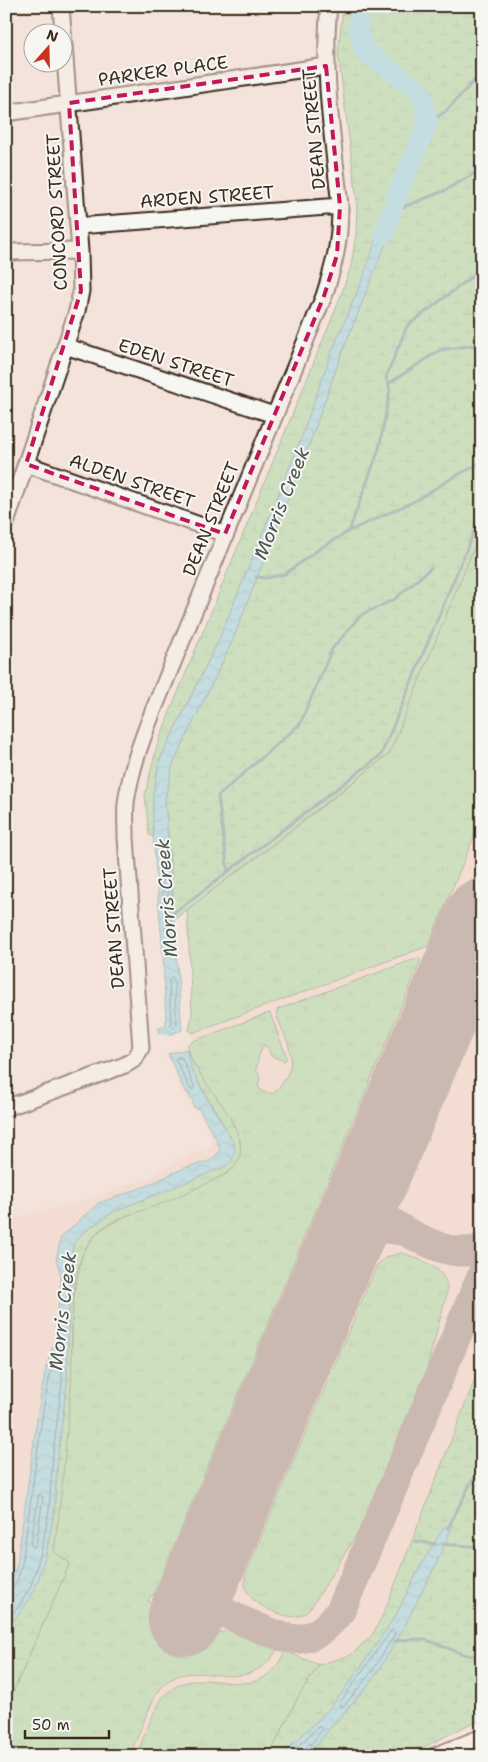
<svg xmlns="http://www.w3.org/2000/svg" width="488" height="1762" font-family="'Shantell Sans',sans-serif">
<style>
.built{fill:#f2d6c9}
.grass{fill:url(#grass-tufts);stroke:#6d825f}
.wetland{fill:url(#wetland-marsh);stroke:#6d825f}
.water{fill:url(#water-waves);stroke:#699097}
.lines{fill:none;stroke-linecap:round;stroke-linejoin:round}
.shore{stroke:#5a6e6e;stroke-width:1}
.stream{stroke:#699097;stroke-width:3}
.river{stroke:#88d4e7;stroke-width:20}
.taxiway{stroke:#98867c;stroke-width:30}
.runway{stroke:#98867c;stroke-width:75}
.minor-casing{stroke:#3b2a1e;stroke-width:19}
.minor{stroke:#f6f6f2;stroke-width:15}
.marked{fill:none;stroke:#c2185b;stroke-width:4;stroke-dasharray:10 6;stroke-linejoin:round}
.labels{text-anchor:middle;stroke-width:4;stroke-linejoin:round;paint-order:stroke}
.street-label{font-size:18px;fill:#3b2a1e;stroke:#f6f6f2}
.water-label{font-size:19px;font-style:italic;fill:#4e5450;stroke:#f6f6f2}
</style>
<defs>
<pattern id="grass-tufts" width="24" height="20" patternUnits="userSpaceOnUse" patternTransform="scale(1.25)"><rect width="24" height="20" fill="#9fdaa0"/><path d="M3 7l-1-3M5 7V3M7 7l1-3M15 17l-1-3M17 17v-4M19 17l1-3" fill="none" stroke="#8abb89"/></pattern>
<pattern id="wetland-marsh" width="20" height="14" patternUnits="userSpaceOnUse" patternTransform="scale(1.25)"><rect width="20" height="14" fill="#9fdaa0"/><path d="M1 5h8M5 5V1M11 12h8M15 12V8" fill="none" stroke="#8abb89"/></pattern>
<pattern id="water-waves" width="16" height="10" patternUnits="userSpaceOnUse" patternTransform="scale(1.25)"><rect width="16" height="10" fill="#88d4e7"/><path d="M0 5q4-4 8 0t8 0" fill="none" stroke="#76b6c6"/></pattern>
</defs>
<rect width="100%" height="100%" fill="#f4e3da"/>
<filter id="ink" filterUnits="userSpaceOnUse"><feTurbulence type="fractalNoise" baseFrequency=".02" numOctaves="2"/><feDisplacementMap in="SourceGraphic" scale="10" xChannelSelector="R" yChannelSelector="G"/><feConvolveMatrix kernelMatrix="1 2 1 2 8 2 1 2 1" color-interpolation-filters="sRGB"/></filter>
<g filter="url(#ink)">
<path class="built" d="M343 6H482V1721L470 1724 421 1748 424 1756H6V1220L78 1202 150 1177 175 1160 212 1145 206 1125 197 1110 192 1108 189 1104 179 1086 166 1052 188 1044 193 1041 189 1030 192 1015 187 909 183 899 257 586 246 567 233 561 337 306 351 266 356 234 357 201 338 53Z"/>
<path class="grass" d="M482 528V818L428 946 192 1033 189 1030 192 1015 187 909 276 843 389 754Z
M418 958 421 960 153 1596 151 1595 148 1601 223 1633 227 1628 277 1648V1650C243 1703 196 1652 163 1686 150 1700 138 1737 130 1756H6V1708L70 1563 54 1552 71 1384 73 1302 78 1274 83 1252 99 1231 122 1218 227 1174 240 1154V1141L234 1125 194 1065 187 1049 188 1044 193 1041 268 1013H270L286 1055V1060L284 1061 271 1056 268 1048 264 1045 259 1055 256 1070 260 1077 258 1085C261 1094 267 1091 273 1094 303 1063 289 1048 276 1014L278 1009Z
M401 1253C408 1254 414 1258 421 1260 437 1267 451 1277 446 1297L425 1375 360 1529 311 1608C308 1611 304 1615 298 1616 289 1618 280 1614 272 1611 256 1604 240 1593 246 1573L377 1265 386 1257Z
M285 1651 319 1665 298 1697 269 1756H136C143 1740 155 1704 166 1694 198 1662 240 1699 270 1673 277 1667 281 1659 285 1651Z"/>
<path class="wetland" d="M343 6H482V528L389 754 175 919 165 799 173 764 232 642 309 445 341 355 371 280 363 278 332 351 299 444 220 637 159 761 153 796V837L149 835 145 795 156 749 171 709 337 306 351 266 356 234 357 201 338 53Z
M187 1049C189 1055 192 1061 195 1066 208 1089 246 1128 240 1155 236 1172 221 1176 207 1183 190 1191 173 1199 155 1206 134 1214 107 1219 92 1238 65 1272 74 1344 71 1386 66 1441 62 1497 54 1552L70 1563 6 1708V1628L21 1612 46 1554 54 1512 58 1454 67 1382 69 1310 73 1276 71 1263 73 1245 82 1233 115 1211 226 1166 231 1139C224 1125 216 1111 208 1098 200 1083 186 1067 187 1049Z
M482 1361V1721L470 1724 407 1756H304L318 1744 328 1730 342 1716 377 1673 400 1635 435 1566 452 1525 444 1528 421 1565 396 1615 364 1662 332 1706 281 1756H269L298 1697 319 1665 351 1655 373 1634 385 1610Z"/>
<path class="water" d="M393 211 396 218 341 355 309 445 232 642 173 764 165 799 182 1030 169 1035 159 1033 158 1029 166 1024 163 956 153 837V796L159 762 220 637 299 444 332 351 363 278 384 214Z
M187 1049C186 1069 215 1110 225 1128 229 1135 234 1142 235 1150 235 1157 231 1162 226 1166L115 1211 82 1233 73 1245 71 1263 73 1276 69 1310 67 1382 58 1454 54 1512 46 1554 35 1590 21 1612 6 1628V1588L11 1583 17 1564 38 1411 46 1367 54 1343 58 1308 61 1277 56 1259 61 1237 98 1203 146 1186 184 1168 209 1161 215 1157 220 1150 216 1139 199 1109 193 1107V1101L183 1087 168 1054Z
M453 1525 435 1566 400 1635 377 1673 362 1693 328 1730 318 1744 304 1756H281L332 1706 364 1662 396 1615 421 1565 444 1527Z"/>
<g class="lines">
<path class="shore" d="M164 880 167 882 171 932 169 934 166 932 162 883Z
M172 977 174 980 177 1025 174 1028 171 1025 169 980Z
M177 1057 182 1058 194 1086 193 1090 190 1089 176 1060Z
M39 1495 43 1497 36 1546 33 1547 31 1545Z
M6 1591C17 1589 19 1574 22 1564L43 1411 51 1369 57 1347 60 1346 62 1348V1382L53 1454 49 1511 41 1553 30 1588 17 1609 6 1620
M392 1630 394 1631 395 1634 373 1670 344 1706 341 1707 340 1703Z
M288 1756 318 1727H321L322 1730 314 1741 302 1751 301 1756"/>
<path class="stream" d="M428 123 446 111 482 72
M393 211 444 191 482 169
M388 384 440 350 482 344
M349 531 379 449 390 390 386 377 407 326 482 269
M256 577 267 578 285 574 319 549 349 531 415 501 452 478 482 462
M228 872 218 796 300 724 332 649 361 615 395 599 431 568
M171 915 381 755 482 512
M448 1528 472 1481 482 1471
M415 1541 436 1544
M442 1544 482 1547
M393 1641C405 1640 417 1637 429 1641 447 1646 462 1658 482 1656"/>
<path class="river" d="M360 6 358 30 365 52 421 92 428 123 397 195 384 235"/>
<path class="taxiway" d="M373 1173C375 1187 376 1202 384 1214 393 1228 438 1249 455 1251 464 1252 473 1252 482 1248
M339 1254C361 1232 373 1224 405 1231
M193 1598C214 1607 279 1641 298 1639 319 1636 329 1625 341 1610L482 1275"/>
<path class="runway" d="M185 1618 482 916"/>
<g class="minor-casing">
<path id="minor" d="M6 113 326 66
M78 226 340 206
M6 252 80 251
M65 346 274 415
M26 464 225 534
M6 523 77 311 81 291 80 251 61 6
M6 1108 125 1065 135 1059 141 1048 126 838C126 827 125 814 126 803 131 767 144 733 158 699L324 296C335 262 340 242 340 206 333 139 322 73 329 6
M434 1756 482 1737"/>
</g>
<use href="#minor" class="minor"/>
</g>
</g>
<path d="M0 0H488V1762H0ZM326 66 340 206 337 255 324 296 225 534 26 464 81 291 69 103Z" fill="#f4e3da" fill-opacity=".55" fill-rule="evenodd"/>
<path class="marked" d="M326 66 340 206 337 255 324 296 225 534 26 464 81 291 69 103Z"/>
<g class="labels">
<g class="street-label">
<text transform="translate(163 71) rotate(-8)" y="6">PARKER PLACE</text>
<text transform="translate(314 129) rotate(-95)" y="6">DEAN STREET</text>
<text transform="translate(207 197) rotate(-4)" y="6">ARDEN STREET</text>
<text transform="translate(57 212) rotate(-93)" y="6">CONCORD STREET</text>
<text transform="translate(176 363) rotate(18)" y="6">EDEN STREET</text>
<text transform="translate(132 481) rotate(19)" y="6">ALDEN STREET</text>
<text transform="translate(211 519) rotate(-68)" y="6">DEAN STREET</text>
<text transform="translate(114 928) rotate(-94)" y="6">DEAN STREET</text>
</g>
<g class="water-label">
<text transform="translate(281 503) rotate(-68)" y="7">Morris Creek</text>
<text transform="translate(166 898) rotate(-94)" y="7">Morris Creek</text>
<text transform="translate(62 1311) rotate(-83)" y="7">Morris Creek</text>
</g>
</g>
<rect width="488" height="1762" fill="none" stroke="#f6f6f2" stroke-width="25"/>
<rect x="12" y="12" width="463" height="1737" fill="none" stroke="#3b2a1e" stroke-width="2" filter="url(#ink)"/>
<g transform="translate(48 48) rotate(20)"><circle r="24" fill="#f6f6f2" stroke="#aba49d"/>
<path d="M0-4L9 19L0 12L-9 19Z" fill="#c8321e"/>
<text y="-8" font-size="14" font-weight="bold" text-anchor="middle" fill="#3b2a1e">N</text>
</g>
<path d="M25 1730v8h84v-8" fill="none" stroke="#3b2a1e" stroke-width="2.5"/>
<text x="32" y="1730" font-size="15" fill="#3b2a1e" stroke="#f6f6f2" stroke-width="4" paint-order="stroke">50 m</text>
</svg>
